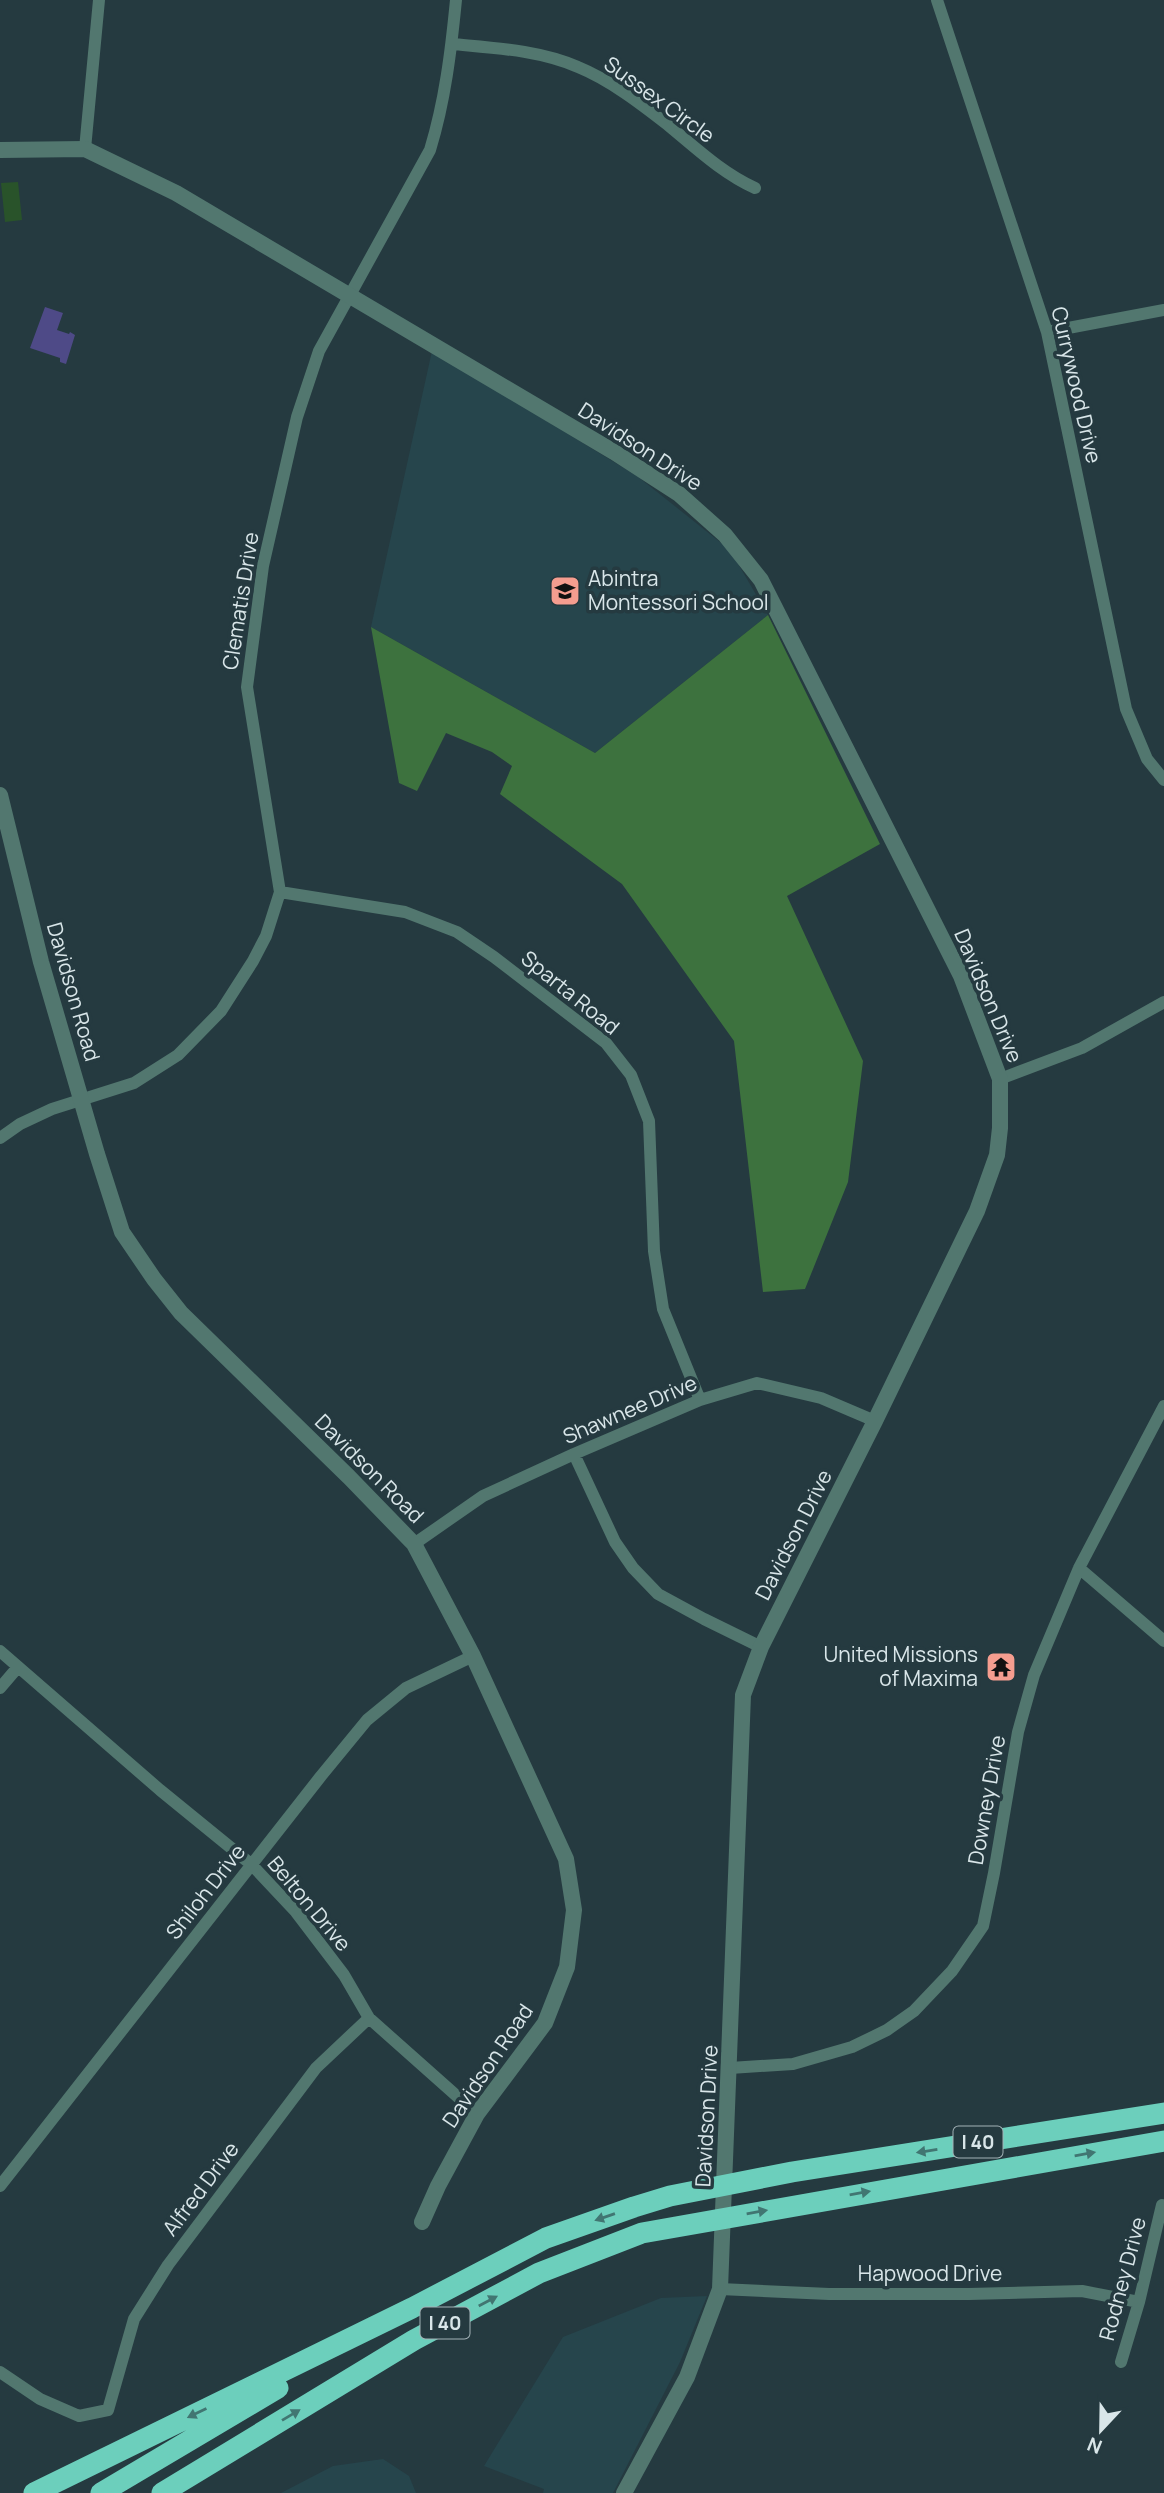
<svg xmlns="http://www.w3.org/2000/svg" width="1164" height="2493" font-family="Manrope,sans-serif">
<style>
.built{fill:#26454c}
.green{fill:#29532a}
.forest{fill:#3d723e}
.water{fill:#4e4a87}
.lines{fill:none;stroke-linecap:round;stroke-linejoin:round}
.minor{stroke:#52776f;stroke-width:12}
.tertiary{stroke:#52776f;stroke-width:16}
.motorway{stroke:#6ccfbc;stroke-width:21}
.oneway{fill:#417672}
.labels{text-anchor:middle;stroke-width:7;stroke-linejoin:round;paint-order:stroke}
.shield{fill:#253a40;stroke:#a3b2b6;stroke-width:2}
.shield-label{font-size:19px;font-weight:bold;fill:#d9e6e9}
.street-label{font-size:21px;fill:#d9e6e9;stroke:#253a40}
.poi-label{font-size:21px;fill:#d9e6e9;stroke:#253a40;text-anchor:start}
</style>
<rect width="100%" height="100%" fill="#253a40"/>
<path class="built" d="M432 351 637 476 730 550 768 615 595 753 371 627Z
M707 2296 680 2362 613 2493H543L544 2489 484 2466 563 2337 661 2298Z
M383 2459 409 2476 416 2493H281L333 2466Z"/>
<path class="green" d="M18 182 22 220 5 222 1 183Z"/>
<path class="forest" d="M768 615 880 844 787 896 863 1061 848 1182 805 1289 763 1292 734 1041 622 884 500 794 512 766 492 752 446 733 417 791 399 783 371 627 595 753Z"/>
<path class="water" d="M45 307 63 313 57 330 69 334 70 332 75 335 66 364 60 362V358L30 348Z"/>
<g class="lines">
<path class="minor" d="M937 0 1047 332 1126 709 1147 759 1164 780
M452 44C494 48 539 50 578 67 610 80 641 104 668 125 696 148 722 173 755 188
M85 149 99 0
M1047 332 1164 310
M280 892 405 912 457 932 494 957 606 1043 631 1075 649 1121 654 1251 663 1309 700 1400
M1000 1079 1082 1048 1164 1002
M0 1138 20 1124 52 1109 134 1083 178 1055 221 1011 253 961 266 936 280 892 247 687 263 566 297 417 319 351 430 150C445 101 451 51 456 0
M574 1454 615 1542 633 1568 658 1594 704 1619 761 1647
M414 1544 483 1496 574 1454 700 1400 757 1383 821 1398 875 1421
M1079 1568 1164 1641
M0 1651 160 1790 252 1865 296 1912 344 1975 369 2018 477 2114
M0 1688 18 1667
M730 2068 793 2064 852 2047 887 2030 914 2011 952 1971 983 1926 994 1873 1018 1732 1034 1675 1079 1568 1164 1406
M0 2186 321 1776 367 1720 406 1688 473 1656
M720 2289 829 2294H969L1082 2291 1139 2302
M1121 2362 1139 2302 1162 2205
M0 2372 40 2399 79 2416 108 2410 134 2319 168 2265 316 2068 369 2018"/>
<path class="tertiary" d="M0 150 85 149 176 193 614 452 679 494 725 535 761 580 961 976 1000 1079V1128L997 1155 977 1211 875 1421 761 1647 743 1695 720 2289 687 2377 624 2493
M0 795 41 962 97 1154 122 1232 154 1279 181 1313 349 1477 414 1544 473 1656 566 1859 574 1910 567 1967 545 2023 477 2114 438 2186 422 2222"/>
<path class="motorway" d="M34 2493 412 2308 546 2238 634 2207 670 2196 792 2172 1164 2113
M101 2493 278 2388
M162 2493 414 2340 539 2273 642 2233 1164 2141"/>
</g>
<defs><path id="oneway-solid" d="M-6-.8H1V-3.2L6.5 0L1 3.2V.8H-6Z" transform="scale(1.75)"/></defs>
<g class="oneway">
<use href="#oneway-solid" transform="translate(927 2151) rotate(171)"/>
<use href="#oneway-solid" transform="translate(1085 2154) rotate(-10)"/>
<use href="#oneway-solid" transform="translate(860 2193) rotate(-10)"/>
<use href="#oneway-solid" transform="translate(757 2212) rotate(-10)"/>
<use href="#oneway-solid" transform="translate(605 2217) rotate(161)"/>
<use href="#oneway-solid" transform="translate(488 2301) rotate(-28)"/>
<use href="#oneway-solid" transform="translate(197 2413) rotate(154)"/>
<use href="#oneway-solid" transform="translate(291 2415) rotate(-31)"/>
</g>
<defs>
<g id="school-square" transform="scale(1.575)"><rect x="-9" y="-9" width="18" height="18" rx="4" fill="#f59d8f" stroke="#253a40"/><path d="M0-5L7-2L0 1L-7-2ZM-4 1L0 2.5L4 1V4Q0 6-4 4Z" fill="#111"/></g>
<g id="temple-square" transform="scale(1.575)"><rect x="-9" y="-9" width="18" height="18" rx="4" fill="#f59d8f" stroke="#253a40"/><path d="M0-6L5-2H3V0L6.5 2.5H4V6H1.5V3h-3V6H-4V2.5H-6.5L-3 0V-2H-5Z" fill="#111"/></g>
</defs>
<g fill-rule="evenodd">
<use href="#school-square" x="565" y="591"/>
<use href="#temple-square" x="1001" y="1667"/>
</g>
<g class="labels">
<g class="shield">
<rect x="953.5" y="2126.5" width="49" height="31" rx="5"/>
<rect x="420.5" y="2307.5" width="49" height="31" rx="5"/>
</g>
<g class="shield-label">
<text x="978" y="2149">I 40</text>
<text x="445" y="2330">I 40</text>
</g>
<g class="street-label">
<text transform="translate(659 100) rotate(36)" y="7">Sussex Circle</text>
<text transform="translate(1076 385) rotate(77)" y="7">Currywood Drive</text>
<text transform="translate(640 447) rotate(33)" y="7">Davidson Drive</text>
<text transform="translate(241 601) rotate(-81)" y="7">Clematis Drive</text>
<text transform="translate(73 992) rotate(74)" y="7">Davidson Road</text>
<text transform="translate(570 993) rotate(39)" y="7">Sparta Road</text>
<text transform="translate(988 996) rotate(67)" y="7">Davidson Drive</text>
<text transform="translate(630 1410) rotate(-23)" y="7">Shawnee Drive</text>
<text transform="translate(369 1469) rotate(45)" y="7">Davidson Road</text>
<text transform="translate(794 1535) rotate(-63)" y="7">Davidson Drive</text>
<text transform="translate(987 1800) rotate(-80)" y="7">Downey Drive</text>
<text transform="translate(206 1892) rotate(-52)" y="7">Shiloh Drive</text>
<text transform="translate(309 1904) rotate(50)" y="7">Belton Drive</text>
<text transform="translate(488 2066) rotate(-56)" y="7">Davidson Road</text>
<text transform="translate(707 2116) rotate(-87)" y="7">Davidson Drive</text>
<text transform="translate(201 2189) rotate(-53)" y="7">Alfred Drive</text>
<text x="930" y="2281">Hapwood Drive</text>
<text transform="translate(1123 2279) rotate(-75)" y="7">Rodney Drive</text>
</g>
<g class="poi-label">
<text x="588" y="586">Abintra<tspan x="588" dy="24">Montessori School</tspan></text>
<text x="978" y="1662" text-anchor="end">United Missions<tspan x="978" dy="24">of Maxima</tspan></text>
</g>
</g>
<g transform="translate(1101 2430) rotate(202)" stroke="#253a40" stroke-width="5" paint-order="stroke">
<path d="M0-5L12 26L0 18L-12 26Z" fill="#d9e6e9"/>
<text y="-10" font-size="19" font-weight="bold" text-anchor="middle" fill="#d9e6e9">N</text>
</g>
</svg>
